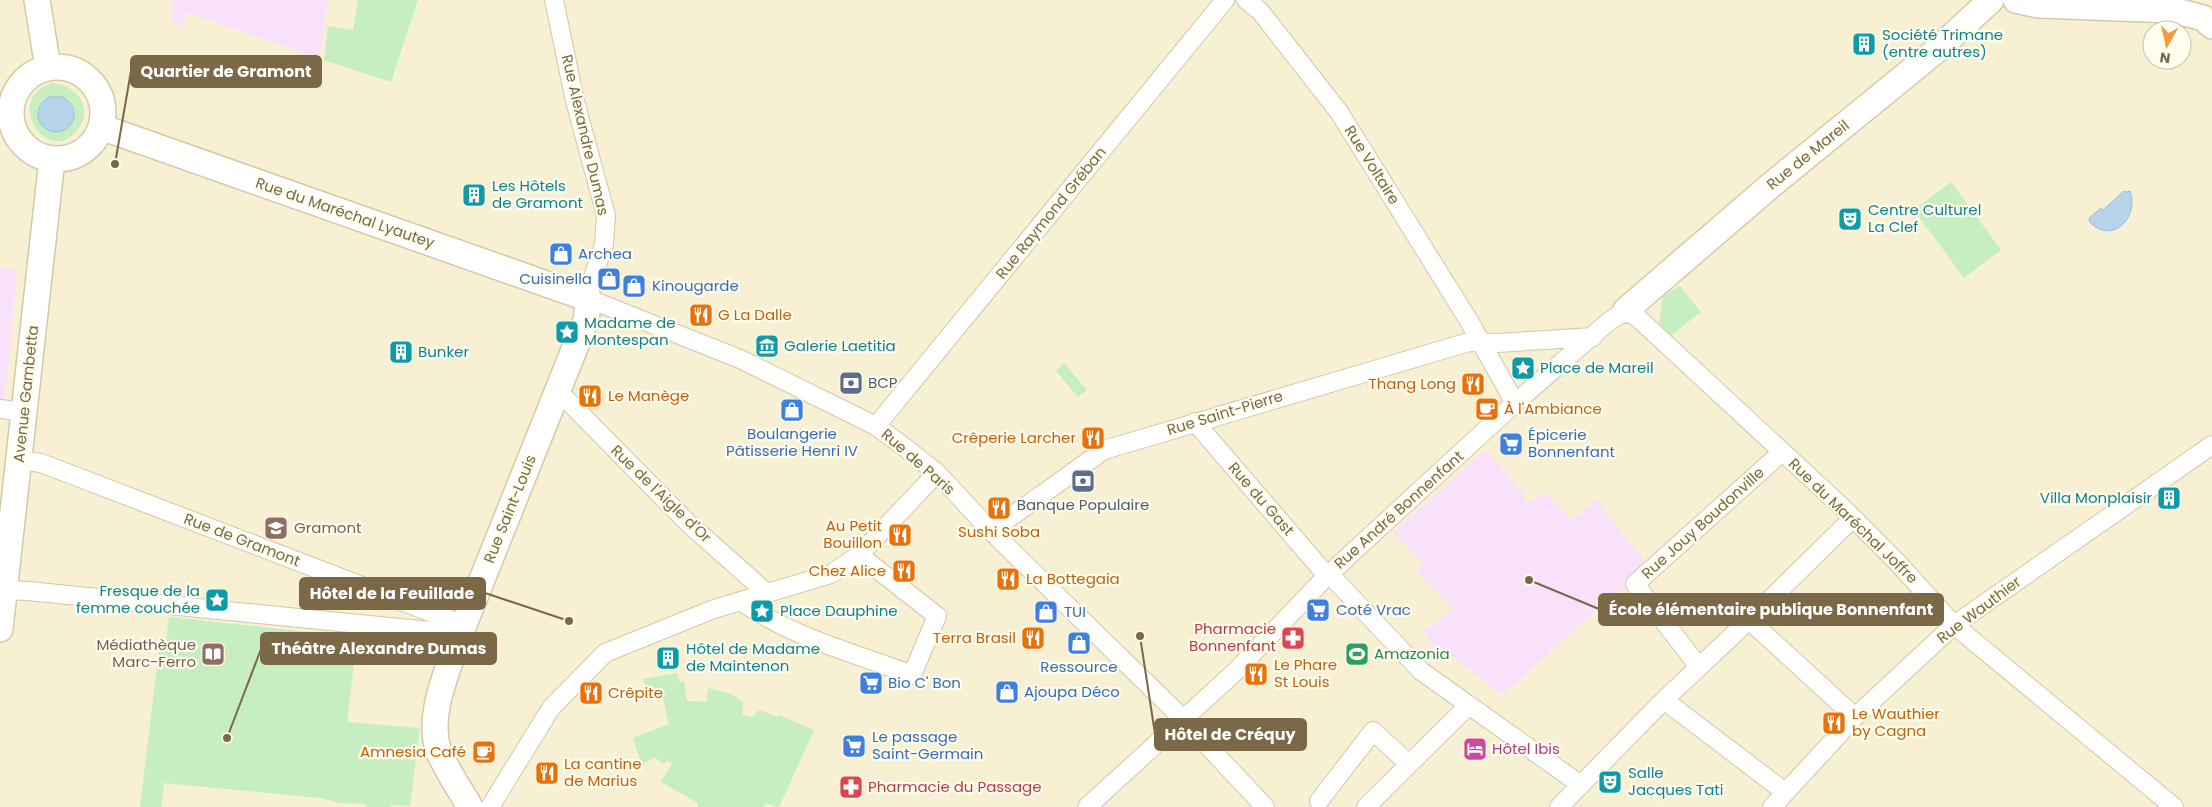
<svg xmlns="http://www.w3.org/2000/svg" width="2212" height="807" font-family="Poppins,sans-serif">
<style>
.residential{fill:#f7f0d2;fill-rule:evenodd}
.education{fill:#f9e1fb}
.green{fill:#c6eec1;fill-rule:evenodd}
.water{fill:#b7d4ea;stroke:#9cc0dd}
.lines{fill:none;stroke-linecap:round;stroke-linejoin:round}
.street-casing{stroke:#d1c7a9;stroke-width:20}
.secondary-casing{stroke:#d5c9a6;stroke-width:28}
.street{stroke:#fff;stroke-width:18}
.secondary{stroke:#fff;stroke-width:25}
.labels{text-anchor:middle;stroke-width:4.5;stroke-linejoin:round;paint-order:stroke}
.culture-label{font-size:15px;fill:#0d838f;stroke:#fffded;text-anchor:start}
.street-label{font-size:15px;fill:#7a6847;stroke:#fffded}
.shop-label{font-size:15px;fill:#366cbe;stroke:#fffded;text-anchor:start}
.food-label{font-size:15px;fill:#c56008;stroke:#fffded;text-anchor:start}
.service-label{font-size:15px;fill:#4e5e75;stroke:#fffded;text-anchor:start}
.education-label{font-size:15px;fill:#785e54;stroke:#fffded;text-anchor:start}
.health-label{font-size:15px;fill:#be3a42;stroke:#fffded;text-anchor:end}
.leisure-label{font-size:15px;fill:#27864d;stroke:#fffded;text-anchor:start}
.hotel-label{font-size:15px;fill:#b23c85;stroke:#fffded;text-anchor:start}
.leader{fill:none;stroke:#7a6847;stroke-width:2}
.callout-dot{fill:#7a6847;stroke:#fffded;stroke-width:2}
.callout{fill:#7a6847;stroke:#7a6847;stroke-width:2}
.callout-label{font-size:16px;text-anchor:middle;font-weight:bold;fill:#fff}
</style>
<rect width="100%" height="100%" fill="#fefce4"/>
<path class="residential" d="M0 0H171V24L182 27 186 13 319 58 329 0H2212V807H0V401L17 272 0 267ZM2152 30H2182V60H2152Z"/>
<path class="education" d="M171 0H329L319 58 187 13 182 27 171 24Z
M0 267 17 271 5 401H0Z
M1486 450 1524 494 1522 496 1528 504 1546 492 1571 521 1596 500 1649 566 1573 631 1503 695 1441 648 1435 651 1424 631 1453 609 1416 571 1423 564 1393 532Z"/>
<path class="green" d="M358 0H418L391 82 324 60 328 26 353 30Z
M53 83C74 85 93 105 80 126 51 173 0 98 53 83ZM57 95 68 100 69 127 58 132 38 114C39 103 46 97 57 95Z
M1951 182 2001 250 1964 278 1914 210Z
M1680 286 1701 312 1670 336 1659 323 1663 296Z
M1064 363 1087 390 1078 397 1056 371Z
M169 617 357 637 347 722 420 728 410 806 391 805V807H366V804L340 803 320 798 164 783 161 807H140L159 649H165Z
M677 673 679 682 684 681 687 701 707 702 708 688 731 694 743 702 742 715 752 717 759 710 778 717 779 715 814 730 779 807 765 803 764 807H698V803L661 782 672 764 667 760 664 764 654 757 642 765 633 738 669 724 662 693 649 696 643 679Z"/>
<path class="water" d="M38 114a18 18 0 1 1 36 0a18 18 0 1 1-36 0Z
M2124 191 2127 192 2130 191C2140 219 2110 246 2089 221L2090 217 2101 208 2103 210Z"/>
<g class="lines">
<g class="street-casing">
<path id="street" d="M554 0 575 101 606 216 604 244 591 283 589 299 740 359 876 426 907 449 937 473 991 531 1177 713 1265 807
M1246 0 1260 11 1339 112 1469 321 1515 403
M558 391 688 523 768 594
M0 409 24 412
M1195 422 1322 570 1335 580 1421 671 1581 785
M876 426 1225 0
M19 460 41 463 464 625
M991 531 1104 450 1469 342 1497 343 1593 337
M4 590 28 591 460 634
M742 602C793 638 855 653 912 675L937 616 859 555
M1749 620 1855 717
M1699 667 1635 584 1782 452
M1664 700 1785 792
M1319 801 1373 731 1409 764
M490 807 551 708 605 653 714 609 831 574 859 555 937 473
M1087 807 1235 672 1322 581 1354 551 1515 403 1607 323 1626 310 1639 319 1841 506 1897 562 1954 625 2174 807
M1366 807 1469 705
M1559 807 1664 700 1749 620 1853 518
M1772 807 1855 717 1954 625 2212 445"/>
</g>
<g class="secondary-casing">
<path id="secondary" d="M37 0 48 68
M2016 0 2038 5 2173 10 2203 18 2212 26
M11 113a46 46 0 1 1 92 0a46 46 0 1 1-92 0Z
M101 127 589 299 586 320 455 647C445 678 428 716 438 749 442 763 462 793 470 807
M1626 310 1770 186 1938 49 1991 0
M0 629 52 159"/>
</g>
<use href="#street" class="street"/>
<use href="#secondary" class="secondary"/>
</g>
<defs>
<g id="building-square" transform="scale(1.25)"><rect x="-9" y="-9" width="18" height="18" rx="4" fill="#0f9aa8" stroke="#fffded"/><path d="M-4-6H4V6H1V3H-1V6H-4ZM-2.5-4.3h1.7v1.8h-1.7ZM.8-4.3h1.7v1.8H.8ZM-2.5-1h1.7V.8h-1.7ZM.8-1h1.7V.8H.8Z" fill="#fff"/></g>
<g id="theatre-square" transform="scale(1.25)"><rect x="-9" y="-9" width="18" height="18" rx="4" fill="#0f9aa8" stroke="#fffded"/><path d="M-5-5.5Q0-4 5-5.5V0Q5 5 0 6Q-5 5-5 0ZM-3.3-2.5H-1v1.5H-3.3ZM1-2.5H3.3v1.5H1ZM-2.8 1Q0 5.5 2.8 1Z" fill="#fff"/></g>
<g id="shop-square" transform="scale(1.25)"><rect x="-9" y="-9" width="18" height="18" rx="4" fill="#3f7fe0" stroke="#fffded"/><path d="M-5-2.5h2.3a2.7 3.5 0 0 1 5.4 0H5L5.5 6h-11ZM-1.5-2.5h3a1.5 2.3 0 0 0-3 0Z" fill="#fff"/></g>
<g id="restaurant-square" transform="scale(1.25)"><rect x="-9" y="-9" width="18" height="18" rx="4" fill="#e8710a" stroke="#fffded"/><path d="M-5-6h1v4h1v-4h1v4h1v-4h1v5L-1.5 .5V6h-2V.5L-5-1ZM5-6V6H3V1.5H1.5Q1.5-4 5-6Z" fill="#fff"/></g>
<g id="sight-square" transform="scale(1.25)"><rect x="-9" y="-9" width="18" height="18" rx="4" fill="#0f9aa8" stroke="#fffded"/><path d="M0-6L1.8-2.2L6-1.7L2.9 1.2L3.7 5.4L0 3.3L-3.7 5.4L-2.9 1.2L-6-1.7L-1.8-2.2Z" fill="#fff"/></g>
<g id="museum-square" transform="scale(1.25)"><rect x="-9" y="-9" width="18" height="18" rx="4" fill="#0f9aa8" stroke="#fffded"/><path d="M0-6L6-3V-2H-6V-3ZM-5-1h2V3h-2ZM-1-1h2V3h-2ZM3-1h2V3H3ZM-6 4H6V6H-6Z" fill="#fff"/></g>
<g id="bank-square" transform="scale(1.25)"><rect x="-9" y="-9" width="18" height="18" rx="4" fill="#5c6f8a" stroke="#fffded"/><path d="M-6-4H6V4H-6ZM0-2.3a2.3 2.3 0 1 0 0 4.6a2.3 2.3 0 1 0 0-4.6Z" fill="#fff"/></g>
<g id="cafe-square" transform="scale(1.25)"><rect x="-9" y="-9" width="18" height="18" rx="4" fill="#e8710a" stroke="#fffded"/><path d="M-5.5-4.5H6V0H3Q3 3.5 0 3.5H-2.5Q-5.5 3.5-5.5 0ZM3-3.2v2h1.7v-2ZM-6 4.5H4V6H-6Z" fill="#fff"/></g>
<g id="supermarket-square" transform="scale(1.25)"><rect x="-9" y="-9" width="18" height="18" rx="4" fill="#3f7fe0" stroke="#fffded"/><path d="M-6-5.5h2.5l.6 2H6L4.5 2H-2.5L-4.4-4H-6ZM-1.5 3.2a1.3 1.3 0 1 0 .1 0ZM3 3.2a1.3 1.3 0 1 0 .1 0Z" fill="#fff"/></g>
<g id="school-square" transform="scale(1.25)"><rect x="-9" y="-9" width="18" height="18" rx="4" fill="#8d6e63" stroke="#fffded"/><path d="M0-5L7-2L0 1L-7-2ZM-4 1L0 2.5L4 1V4Q0 6-4 4Z" fill="#fff"/></g>
<g id="pharmacy-square" transform="scale(1.25)"><rect x="-9" y="-9" width="18" height="18" rx="4" fill="#e0444e" stroke="#fffded"/><path d="M-2-6h4v4h4v4h-4v4h-4v-4h-4v-4h4Z" fill="#fff"/></g>
<g id="library-square" transform="scale(1.25)"><rect x="-9" y="-9" width="18" height="18" rx="4" fill="#8d6e63" stroke="#fffded"/><path d="M-6-4Q-3-5.5-.7-3.5V5Q-3 3-6 4ZM6-4Q3-5.5 .7-3.5V5Q3 3 6 4Z" fill="#fff"/></g>
<g id="stadium-square" transform="scale(1.25)"><rect x="-9" y="-9" width="18" height="18" rx="4" fill="#2e9e5b" stroke="#fffded"/><path d="M0-5a6.5 5 0 1 0 0 10a6.5 5 0 1 0 0-10ZM-3.5-1.8h7v3.6h-7Z" fill="#fff"/></g>
<g id="hotel-square" transform="scale(1.25)"><rect x="-9" y="-9" width="18" height="18" rx="4" fill="#d1479c" stroke="#fffded"/><path d="M-6-4.5h1.5V1H6V5H4.5V3h-9V5H-6ZM-4 0a1.8 1.8 0 1 1 3.6 0ZM.5 0V-2.5h3Q6-2.5 6 0Z" fill="#fff"/></g>
</defs>
<g fill-rule="evenodd">
<use href="#building-square" x="1864" y="44"/>
<use href="#building-square" x="474" y="195"/>
<use href="#theatre-square" x="1850" y="219"/>
<use href="#shop-square" x="561" y="254"/>
<use href="#shop-square" x="609" y="279"/>
<use href="#shop-square" x="634" y="286"/>
<use href="#restaurant-square" x="701" y="315"/>
<use href="#sight-square" x="567" y="332"/>
<use href="#museum-square" x="767" y="346"/>
<use href="#building-square" x="401" y="352"/>
<use href="#sight-square" x="1523" y="368"/>
<use href="#bank-square" x="851" y="383"/>
<use href="#restaurant-square" x="1473" y="384"/>
<use href="#restaurant-square" x="590" y="396"/>
<use href="#cafe-square" x="1487" y="409"/>
<use href="#shop-square" x="792" y="410"/>
<use href="#restaurant-square" x="1093" y="438"/>
<use href="#supermarket-square" x="1511" y="444"/>
<use href="#bank-square" x="1083" y="481"/>
<use href="#building-square" x="2169" y="498"/>
<use href="#restaurant-square" x="999" y="508"/>
<use href="#school-square" x="276" y="528"/>
<use href="#restaurant-square" x="900" y="535"/>
<use href="#restaurant-square" x="904" y="571"/>
<use href="#restaurant-square" x="1008" y="579"/>
<use href="#sight-square" x="217" y="600"/>
<use href="#supermarket-square" x="1318" y="610"/>
<use href="#sight-square" x="762" y="611"/>
<use href="#shop-square" x="1046" y="612"/>
<use href="#restaurant-square" x="1033" y="638"/>
<use href="#pharmacy-square" x="1293" y="638"/>
<use href="#shop-square" x="1079" y="643"/>
<use href="#library-square" x="213" y="654"/>
<use href="#stadium-square" x="1357" y="654"/>
<use href="#building-square" x="668" y="658"/>
<use href="#restaurant-square" x="1256" y="674"/>
<use href="#supermarket-square" x="871" y="683"/>
<use href="#shop-square" x="1007" y="692"/>
<use href="#restaurant-square" x="591" y="693"/>
<use href="#restaurant-square" x="1834" y="723"/>
<use href="#supermarket-square" x="854" y="746"/>
<use href="#hotel-square" x="1475" y="749"/>
<use href="#cafe-square" x="484" y="752"/>
<use href="#restaurant-square" x="547" y="773"/>
<use href="#theatre-square" x="1610" y="782"/>
<use href="#pharmacy-square" x="851" y="787"/>
</g>
<g class="labels">
<g class="culture-label">
<text x="1882" y="40">Société Trimane<tspan x="1882" dy="17">(entre autres)</tspan></text>
<text x="492" y="191">Les Hôtels<tspan x="492" dy="17">de Gramont</tspan></text>
<text x="1868" y="215">Centre Culturel<tspan x="1868" dy="17">La Clef</tspan></text>
<text x="584" y="328">Madame de<tspan x="584" dy="17">Montespan</tspan></text>
<text x="784" y="351">Galerie Laetitia</text>
<text x="418" y="357">Bunker</text>
<text x="1540" y="373">Place de Mareil</text>
<text x="2152" y="503" text-anchor="end">Villa Monplaisir</text>
<text x="200" y="596" text-anchor="end">Fresque de la<tspan x="200" dy="17">femme couchée</tspan></text>
<text x="780" y="616">Place Dauphine</text>
<text x="686" y="654">Hôtel de Madame<tspan x="686" dy="17">de Maintenon</tspan></text>
<text x="1628" y="778">Salle<tspan x="1628" dy="17">Jacques Tati</tspan></text>
</g>
<g class="street-label">
<text transform="translate(585 135) rotate(77)" y="5">Rue Alexandre Dumas</text>
<text transform="translate(1808 155) rotate(-39)" y="5">Rue de Mareil</text>
<text transform="translate(1372 165) rotate(58)" y="5">Rue Voltaire</text>
<text transform="translate(345 213) rotate(19)" y="5">Rue du Maréchal Lyautey</text>
<text transform="translate(1051 213) rotate(-51)" y="5">Rue Raymond Gréban</text>
<text transform="translate(26 394) rotate(-84)" y="5">Avenue Gambetta</text>
<text transform="translate(1225 413) rotate(-17)" y="5">Rue Saint-Pierre</text>
<text transform="translate(918 462) rotate(41)" y="5">Rue de Paris</text>
<text transform="translate(661 494) rotate(44)" y="5">Rue de l'Aigle d'Or</text>
<text transform="translate(1261 499) rotate(49)" y="5">Rue du Gast</text>
<text transform="translate(510 509) rotate(-68)" y="5">Rue Saint-Louis</text>
<text transform="translate(1399 510) rotate(-42)" y="5">Rue André Bonnenfant</text>
<text transform="translate(1853 521) rotate(44)" y="5">Rue du Maréchal Joffre</text>
<text transform="translate(1703 523) rotate(-42)" y="5">Rue Jouy Boudonville</text>
<text transform="translate(242 540) rotate(21)" y="5">Rue de Gramont</text>
<text transform="translate(1979 610) rotate(-37)" y="5">Rue Wauthier</text>
</g>
<g class="shop-label">
<text x="578" y="259">Archea</text>
<text x="592" y="284" text-anchor="end">Cuisinella</text>
<text x="652" y="291">Kinougarde</text>
<text x="792" y="439" text-anchor="middle">Boulangerie<tspan x="792" dy="17">Pâtisserie Henri IV</tspan></text>
<text x="1528" y="440">Épicerie<tspan x="1528" dy="17">Bonnenfant</tspan></text>
<text x="1336" y="615">Coté Vrac</text>
<text x="1064" y="617">TUI</text>
<text x="1079" y="672" text-anchor="middle">Ressource</text>
<text x="888" y="688">Bio C' Bon</text>
<text x="1024" y="697">Ajoupa Déco</text>
<text x="872" y="742">Le passage<tspan x="872" dy="17">Saint-Germain</tspan></text>
</g>
<g class="food-label">
<text x="718" y="320">G La Dalle</text>
<text x="1456" y="389" text-anchor="end">Thang Long</text>
<text x="608" y="401">Le Manège</text>
<text x="1504" y="414">À l'Ambiance</text>
<text x="1076" y="443" text-anchor="end">Crêperie Larcher</text>
<text x="882" y="531" text-anchor="end">Au Petit<tspan x="882" dy="17">Bouillon</tspan></text>
<text x="999" y="537" text-anchor="middle">Sushi Soba</text>
<text x="886" y="576" text-anchor="end">Chez Alice</text>
<text x="1026" y="584">La Bottegaia</text>
<text x="1016" y="643" text-anchor="end">Terra Brasil</text>
<text x="1274" y="670">Le Phare<tspan x="1274" dy="17">St Louis</tspan></text>
<text x="608" y="698">Crêpite</text>
<text x="1852" y="719">Le Wauthier<tspan x="1852" dy="17">by Cagna</tspan></text>
<text x="466" y="757" text-anchor="end">Amnesia Café</text>
<text x="564" y="769">La cantine<tspan x="564" dy="17">de Marius</tspan></text>
</g>
<g class="service-label">
<text x="868" y="388">BCP</text>
<text x="1083" y="510" text-anchor="middle">Banque Populaire</text>
</g>
<g class="education-label">
<text x="294" y="533">Gramont</text>
<text x="196" y="650" text-anchor="end">Médiathèque<tspan x="196" dy="17">Marc-Ferro</tspan></text>
</g>
<g class="health-label">
<text x="1276" y="634">Pharmacie<tspan x="1276" dy="17">Bonnenfant</tspan></text>
<text x="868" y="792" text-anchor="start">Pharmacie du Passage</text>
</g>
<g class="leisure-label">
<text x="1374" y="659">Amazonia</text>
</g>
<g class="hotel-label">
<text x="1492" y="754">Hôtel Ibis</text>
</g>
</g>
<path class="leader" d="M115 164L131 71M569 621L485 593M1529 580L1599 609M227 738L261 649M1140 636L1155 734"/>
<g class="callout-dot">
<circle cx="115" cy="164" r="5"/>
<circle cx="569" cy="621" r="5"/>
<circle cx="1529" cy="580" r="5"/>
<circle cx="227" cy="738" r="5"/>
<circle cx="1140" cy="636" r="5"/>
</g>
<g class="callout">
<rect x="131" y="56" width="190" height="31" rx="5"/>
<rect x="300" y="578" width="185" height="31" rx="5"/>
<rect x="1599" y="594" width="344" height="31" rx="5"/>
<rect x="261" y="633" width="235" height="31" rx="5"/>
<rect x="1155" y="719" width="151" height="31" rx="5"/>
</g>
<g class="callout-label">
<text x="226" y="77">Quartier de Gramont</text>
<text x="392" y="599">Hôtel de la Feuillade</text>
<text x="1771" y="615">École élémentaire publique Bonnenfant</text>
<text x="379" y="654">Théâtre Alexandre Dumas</text>
<text x="1230" y="740">Hôtel de Créquy</text>
</g>
<g transform="translate(2167 45) rotate(188)"><circle r="24" fill="#fffded" stroke="#cac1ab"/>
<path d="M0-4L9 19L0 12L-9 19Z" fill="#f49b3e"/>
<text y="-8" font-size="14" font-weight="bold" text-anchor="middle" fill="#7a6847">N</text>
</g>
</svg>
